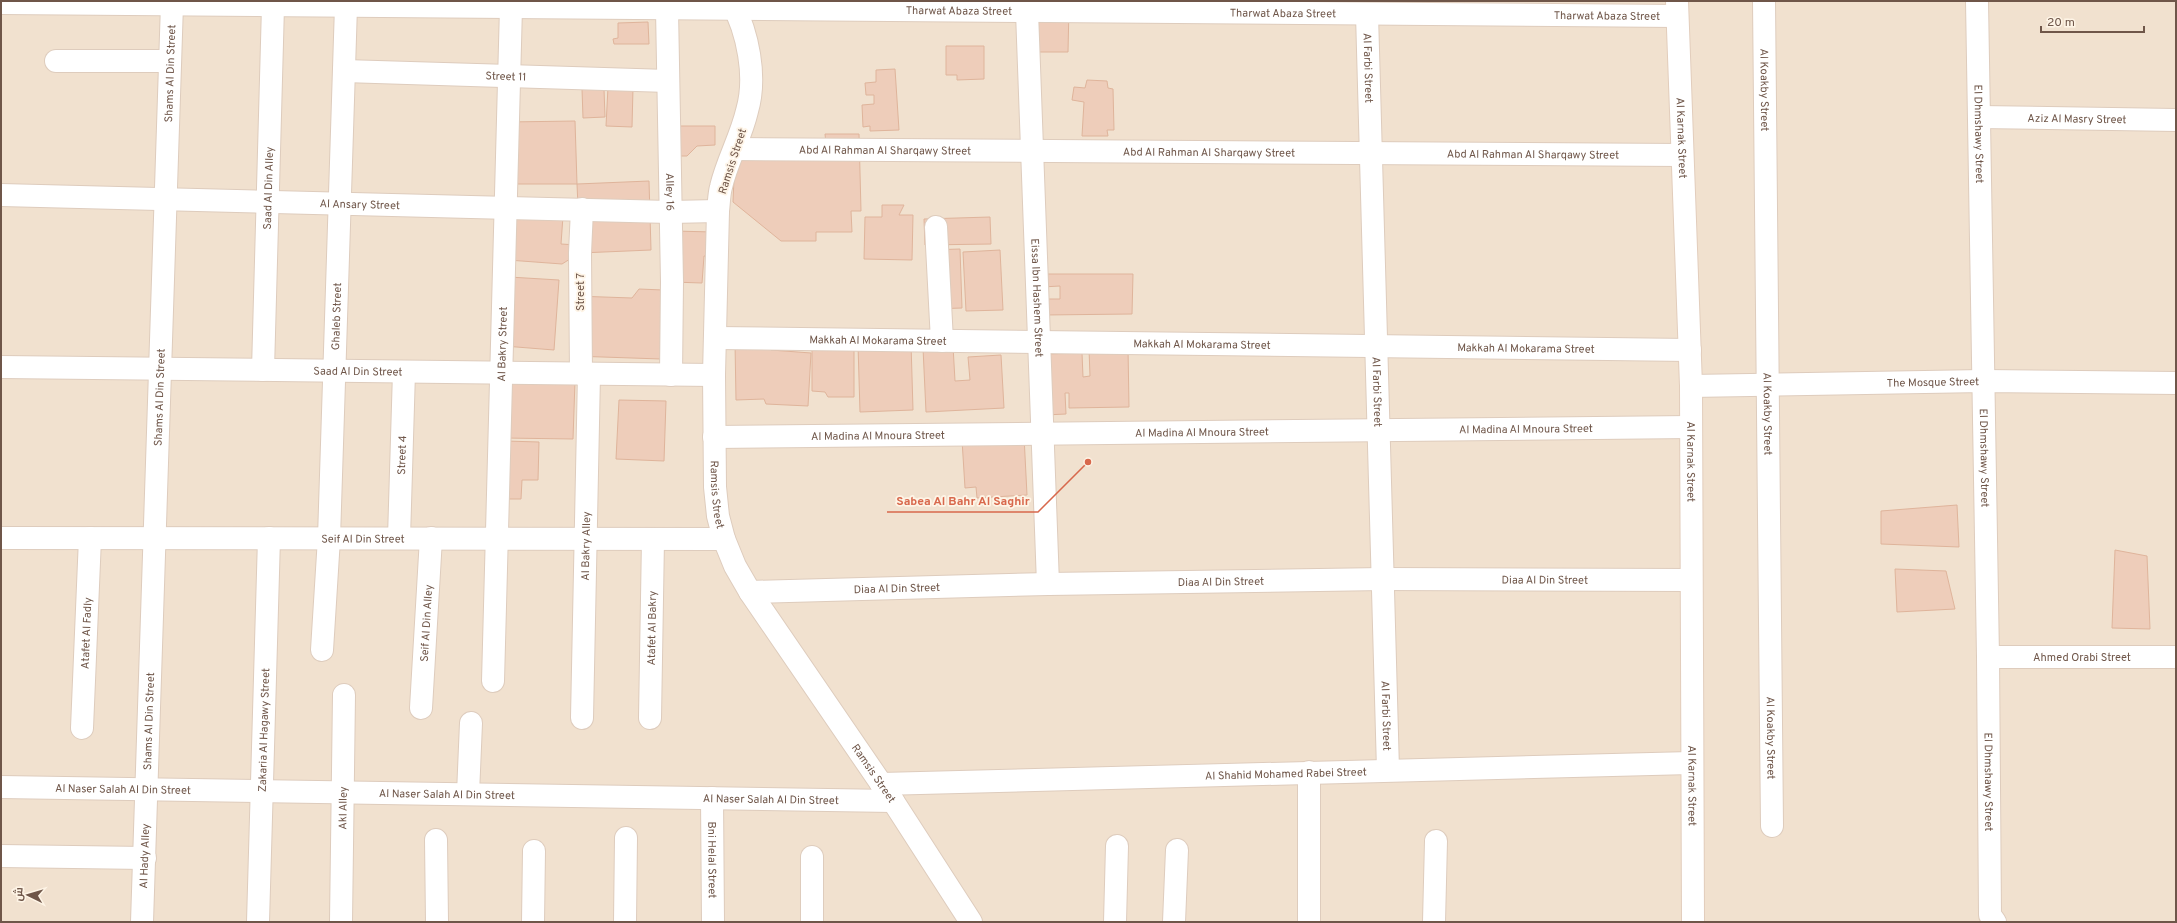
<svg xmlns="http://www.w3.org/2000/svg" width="2177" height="923" font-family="Overpass,Cairo,sans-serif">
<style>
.residential{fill:#f1e1cf}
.building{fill:#eecdba;stroke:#dfb49b}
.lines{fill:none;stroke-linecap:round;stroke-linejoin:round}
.street-casing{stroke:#deccbd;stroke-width:24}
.secondary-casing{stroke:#e2cdbc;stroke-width:24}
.street{stroke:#fff;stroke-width:22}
.secondary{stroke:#fff;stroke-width:22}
.labels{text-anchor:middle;stroke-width:3.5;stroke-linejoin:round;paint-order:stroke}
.street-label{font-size:11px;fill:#6f5649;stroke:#fef4e6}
.leader{fill:none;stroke:#d8684c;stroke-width:1.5}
.callout-dot{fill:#d8684c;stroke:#fef4e6;stroke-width:1.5}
.callout-label{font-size:12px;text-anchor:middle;font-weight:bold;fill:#d8684c;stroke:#fef4e6;stroke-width:3.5;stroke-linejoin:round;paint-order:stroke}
</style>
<rect width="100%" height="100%" fill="#faf0e0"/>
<path class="residential" d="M1 1H2176V922H1Z"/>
<path class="building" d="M1027 5 1069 6 1068 52H1026Z
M648 22 649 44H614L613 39 618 38V23Z
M946 46H984V79L957 80V75H946Z
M895 69 899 130 870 131V126L863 127 862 105 874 104V95H866L865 83 876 82V70Z
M1087 80 1107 81 1108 88 1113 89 1114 130H1107L1108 136H1082L1084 102 1072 100 1074 87 1085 88Z
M608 87 633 88 632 127 606 126Z
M582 89H604L605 117 583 118Z
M575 121 577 184H507L508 122Z
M665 126H715V145L697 146 687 156H665Z
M825 134H859L861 211H851L852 232H816V241H781L733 202 735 152 826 144Z
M649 181 651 250 580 253 577 184Z
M882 205H904L899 215H913L912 260 864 259 865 217H882Z
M512 212 563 216 561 244 577 245 578 254 562 264 508 260Z
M990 217 991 244 925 245 924 219Z
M674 231 713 232 712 256H704L702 283 672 282Z
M960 249 962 308 931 309 929 250Z
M1000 250 1003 310 966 311 963 252Z
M1042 274H1133L1132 314 1044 315 1043 299H1060V286L1042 287Z
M509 277 559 280 554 350 504 346Z
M639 289 663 290 661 359 573 356 575 296 632 298Z
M854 341V397H828L825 392 812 391V342Z
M735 343H769L771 350 811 353 808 406 766 404 764 399 736 400Z
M911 343 913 410 860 412 858 345Z
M953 346 955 381 970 380 968 357 1001 355 1004 408 926 412 923 348Z
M1128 348 1129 407 1069 408V393H1065L1066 414 1045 415 1044 354 1082 353 1083 377 1090 376 1089 349Z
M504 380 575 381 573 439 503 438Z
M619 400 666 401 664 461 616 459Z
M1024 436 1027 495 977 498 976 487 965 488 962 440Z
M505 441 539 442 538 480H522L521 499H503Z
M1957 505 1959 547 1881 544V511Z
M2115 550 2147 556 2150 629 2112 628Z
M1895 569 1946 571 1955 609 1897 612Z"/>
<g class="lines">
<g class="street-casing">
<g id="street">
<path id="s1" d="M731 1C748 32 757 77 747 111 741 137 727 161 721 187 719 194 719 203 718 211L714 375 715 487 718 516 724 539 735 566 750 592 893 801 971 922"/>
<path id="s2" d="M1764 1 1772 826"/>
<path id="s3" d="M1977 1 1988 657 1990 915 1995 922"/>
<path id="s4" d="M1 3 1677 16"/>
<path id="s5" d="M667 9 672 282 671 375"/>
<path id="s6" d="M1027 12 1048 584"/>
<path id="s7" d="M1367 14 1388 770"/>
<path d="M56 61H170"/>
<path id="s8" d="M344 71 668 81"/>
<path id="s9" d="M1979 117 2176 120"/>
<path id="s10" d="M735 149 1682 155"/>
<path id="s11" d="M1 195 670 212 718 211"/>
<path d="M936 227 942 341"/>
<path id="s12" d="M715 338 1690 350"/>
<path id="s13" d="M1 367 714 375"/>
<path id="s14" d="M263 370 273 6"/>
<path d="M581 374 580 253 582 209"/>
<path id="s15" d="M1691 386 1983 381 2176 383"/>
<path id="s16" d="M714 437 1691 427"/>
<path id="s17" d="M1 538 724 539"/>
<path id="s18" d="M399 538 404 372"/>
<path id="s19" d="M750 592 1048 584 1383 579 1691 580"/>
<path id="s20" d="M322 650 329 538 346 6"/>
<path id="s21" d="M1988 657H2176"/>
<path id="s22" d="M493 681 511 7"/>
<path id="s23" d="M421 708 431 538"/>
<path id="s24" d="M582 718 589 374"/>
<path id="s25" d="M650 718 653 539"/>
<path id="s26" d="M82 728 90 538"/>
<path id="s27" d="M881 784 1691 763"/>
<path id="s28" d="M1 787 893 801"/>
<path d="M468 794 471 723"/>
<path id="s29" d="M712 798 713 922"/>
<path d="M436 840 437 922"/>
<path d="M1 856 145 858"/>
<path d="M812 857V922"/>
<path id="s30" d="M142 922 172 4"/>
<path id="s31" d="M258 922 269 538"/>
<path id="s32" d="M341 922 344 695"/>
<path d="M533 922 534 851"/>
<path d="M625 922 626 838"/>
<path d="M1115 922 1117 846"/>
<path d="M1174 922 1177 850"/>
<path d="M1309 922V772"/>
<path d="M1434 922 1436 841"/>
</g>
</g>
<g class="secondary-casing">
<g id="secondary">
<path id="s33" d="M1677 1 1691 386 1693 922"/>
</g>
</g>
<use href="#street" class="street"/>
<use href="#secondary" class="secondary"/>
</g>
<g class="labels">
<g class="street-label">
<text dy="4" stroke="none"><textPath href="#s4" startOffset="958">Tharwat Abaza Street</textPath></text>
<text dy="4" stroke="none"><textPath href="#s4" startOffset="1282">Tharwat Abaza Street</textPath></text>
<text dy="4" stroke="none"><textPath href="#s4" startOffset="1606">Tharwat Abaza Street</textPath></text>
<text dy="4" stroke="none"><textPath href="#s7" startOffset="54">Al Farbi Street</textPath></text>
<text dy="4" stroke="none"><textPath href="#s30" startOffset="849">Shams Al Din Street</textPath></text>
<text dy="4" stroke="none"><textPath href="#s8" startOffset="162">Street 11</textPath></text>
<text dy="4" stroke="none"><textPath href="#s2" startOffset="89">Al Koakby Street</textPath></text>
<text dy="4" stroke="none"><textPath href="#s9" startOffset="98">Aziz Al Masry Street</textPath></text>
<text dy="4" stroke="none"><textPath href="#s3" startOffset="133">El Dhmshawy Street</textPath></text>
<text dy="4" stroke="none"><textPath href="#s33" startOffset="137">Al Karnak Street</textPath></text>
<text dy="4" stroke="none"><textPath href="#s10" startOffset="150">Abd Al Rahman Al Sharqawy Street</textPath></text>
<text dy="4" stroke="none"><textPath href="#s10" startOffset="474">Abd Al Rahman Al Sharqawy Street</textPath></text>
<text dy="4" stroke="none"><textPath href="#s10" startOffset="798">Abd Al Rahman Al Sharqawy Street</textPath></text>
<text transform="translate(732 161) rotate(-72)" y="4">Ramsis Street</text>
<text dy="4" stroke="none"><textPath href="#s14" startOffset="182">Saad Al Din Alley</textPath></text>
<text dy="4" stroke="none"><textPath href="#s5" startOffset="183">Alley 16</textPath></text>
<text dy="4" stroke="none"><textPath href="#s11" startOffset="359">Al Ansary Street</textPath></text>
<text transform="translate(580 292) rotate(-90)" y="4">Street 7</text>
<text dy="4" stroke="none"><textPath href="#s6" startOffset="286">Eissa Ibn Hashem Street</textPath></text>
<text dy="4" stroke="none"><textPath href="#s20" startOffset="334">Ghaleb Street</textPath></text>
<text dy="4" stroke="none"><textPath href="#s12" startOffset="163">Makkah Al Mokarama Street</textPath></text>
<text dy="4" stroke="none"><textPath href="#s22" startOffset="337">Al Bakry Street</textPath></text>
<text dy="4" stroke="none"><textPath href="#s12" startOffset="487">Makkah Al Mokarama Street</textPath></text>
<text dy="4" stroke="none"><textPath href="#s12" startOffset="811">Makkah Al Mokarama Street</textPath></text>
<text dy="4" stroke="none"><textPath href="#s13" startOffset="357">Saad Al Din Street</textPath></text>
<text dy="4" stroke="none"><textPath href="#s15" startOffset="242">The Mosque Street</textPath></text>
<text dy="4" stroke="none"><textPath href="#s7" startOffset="378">Al Farbi Street</textPath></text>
<text dy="4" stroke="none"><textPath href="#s30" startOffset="525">Shams Al Din Street</textPath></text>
<text dy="4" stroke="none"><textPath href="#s2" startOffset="413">Al Koakby Street</textPath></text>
<text dy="4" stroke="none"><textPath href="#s16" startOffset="812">Al Madina Al Mnoura Street</textPath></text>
<text dy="4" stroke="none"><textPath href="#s16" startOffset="488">Al Madina Al Mnoura Street</textPath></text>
<text dy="4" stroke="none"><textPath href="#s16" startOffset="164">Al Madina Al Mnoura Street</textPath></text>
<text dy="4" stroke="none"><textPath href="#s18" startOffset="83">Street 4</textPath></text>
<text dy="4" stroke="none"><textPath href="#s3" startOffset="457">El Dhmshawy Street</textPath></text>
<text dy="4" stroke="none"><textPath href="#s33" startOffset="461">Al Karnak Street</textPath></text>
<text dy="4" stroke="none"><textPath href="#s1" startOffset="502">Ramsis Street</textPath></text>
<text dy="4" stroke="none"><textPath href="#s17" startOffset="362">Seif Al Din Street</textPath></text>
<text dy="4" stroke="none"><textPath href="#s24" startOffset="172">Al Bakry Alley</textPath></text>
<text dy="4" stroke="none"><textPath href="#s19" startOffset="795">Diaa Al Din Street</textPath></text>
<text dy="4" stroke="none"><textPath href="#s19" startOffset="471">Diaa Al Din Street</textPath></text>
<text dy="4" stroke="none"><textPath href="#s19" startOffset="147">Diaa Al Din Street</textPath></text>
<text dy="4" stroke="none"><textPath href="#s23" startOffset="85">Seif Al Din Alley</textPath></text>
<text dy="4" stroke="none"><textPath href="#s25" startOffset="90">Atafet Al Bakry</textPath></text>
<text dy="4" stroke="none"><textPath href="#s26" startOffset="95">Atafet Al Fadly</textPath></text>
<text dy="4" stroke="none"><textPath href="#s21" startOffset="94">Ahmed Orabi Street</textPath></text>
<text dy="4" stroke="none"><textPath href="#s7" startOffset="702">Al Farbi Street</textPath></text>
<text dy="4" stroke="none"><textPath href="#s30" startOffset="201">Shams Al Din Street</textPath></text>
<text dy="4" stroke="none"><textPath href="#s31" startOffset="192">Zakaria Al Hagawy Street</textPath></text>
<text dy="4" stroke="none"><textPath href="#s2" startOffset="737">Al Koakby Street</textPath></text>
<text dy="4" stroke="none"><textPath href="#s1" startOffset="826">Ramsis Street</textPath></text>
<text dy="4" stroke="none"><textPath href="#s27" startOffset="405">Al Shahid Mohamed Rabei Street</textPath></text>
<text dy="4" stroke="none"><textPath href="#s3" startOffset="781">El Dhmshawy Street</textPath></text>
<text dy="4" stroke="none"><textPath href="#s33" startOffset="785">Al Karnak Street</textPath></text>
<text dy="4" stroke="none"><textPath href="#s28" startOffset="122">Al Naser Salah Al Din Street</textPath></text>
<text dy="4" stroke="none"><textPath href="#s28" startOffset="446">Al Naser Salah Al Din Street</textPath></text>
<text dy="4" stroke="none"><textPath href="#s28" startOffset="770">Al Naser Salah Al Din Street</textPath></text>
<text dy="4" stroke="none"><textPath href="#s32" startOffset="114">Akl Alley</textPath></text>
<text dy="4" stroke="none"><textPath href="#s30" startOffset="66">Al Hady Alley</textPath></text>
<text dy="4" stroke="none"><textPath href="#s29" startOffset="62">Bni Helal Street</textPath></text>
</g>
</g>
<path class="leader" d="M1088 462L1038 512H887"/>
<circle class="callout-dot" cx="1088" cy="462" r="4"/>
<g class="callout-label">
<text x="963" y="505">Sabea Al Bahr Al Saghir</text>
</g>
<rect width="2177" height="923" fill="none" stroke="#6f5649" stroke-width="4"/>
<g transform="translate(28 895) rotate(275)" stroke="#fef4e6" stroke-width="3" paint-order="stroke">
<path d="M0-3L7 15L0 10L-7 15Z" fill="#6f5649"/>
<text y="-6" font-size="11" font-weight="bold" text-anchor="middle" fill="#6f5649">ش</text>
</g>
<path d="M2041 26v6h103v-6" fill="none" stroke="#6f5649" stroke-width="2"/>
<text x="2047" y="26" font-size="12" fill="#6f5649" stroke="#fef4e6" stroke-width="3" paint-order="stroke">20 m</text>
</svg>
